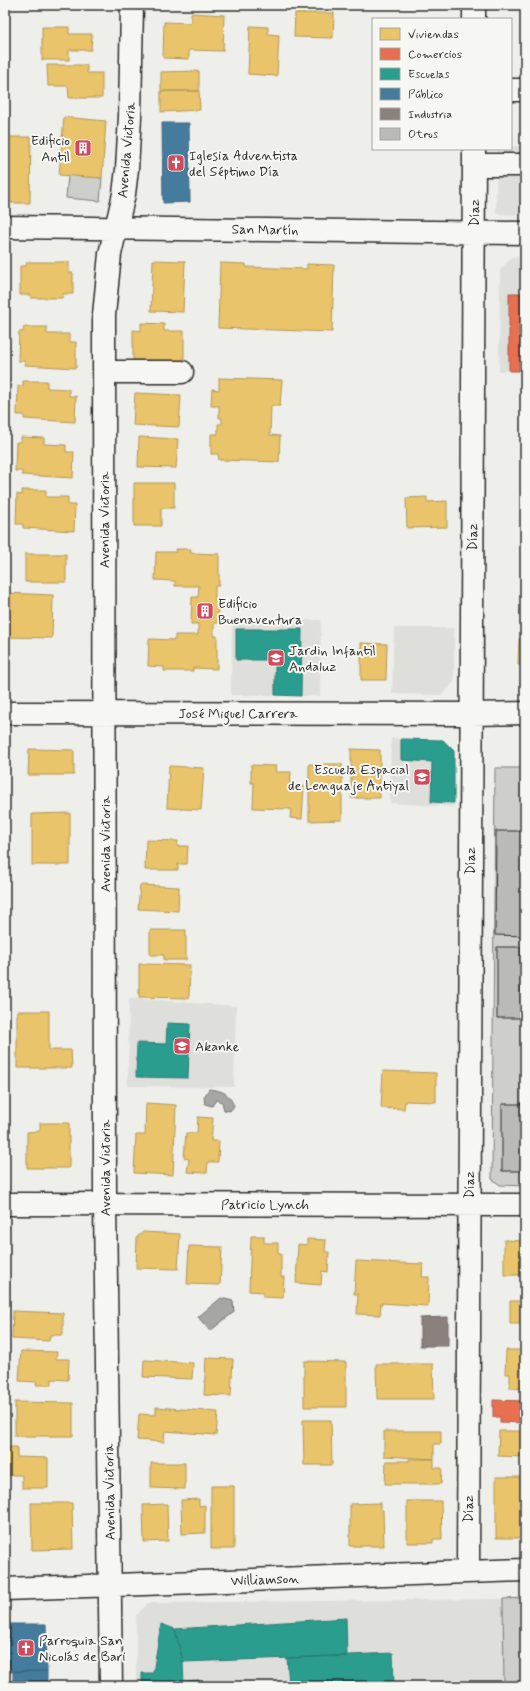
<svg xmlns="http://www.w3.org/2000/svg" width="530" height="1691" font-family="Mynerve,sans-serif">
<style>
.built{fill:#dededb}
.green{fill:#cececa;stroke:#7c7c7a}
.water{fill:#a6a6a3;stroke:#757573}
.homes{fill:#e9c46a;stroke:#b09657}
.shops{fill:#e76f51;stroke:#af5b46}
.schools{fill:#2a9d8f;stroke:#2a7b71}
.public{fill:#457b9d;stroke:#3d637b}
.industry{fill:#8a817c;stroke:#6e6764}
.building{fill:#babab7;stroke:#2b2b2b}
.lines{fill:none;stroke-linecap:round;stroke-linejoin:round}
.minor-casing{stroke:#2b2b2b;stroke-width:25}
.minor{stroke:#f6f6f2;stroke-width:22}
.labels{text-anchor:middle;stroke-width:4;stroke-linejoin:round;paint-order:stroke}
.poi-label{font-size:14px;fill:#2b2b2b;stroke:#f6f6f2;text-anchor:start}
.street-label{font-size:14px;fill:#2b2b2b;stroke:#f6f6f2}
</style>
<rect width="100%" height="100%" fill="#eeeeea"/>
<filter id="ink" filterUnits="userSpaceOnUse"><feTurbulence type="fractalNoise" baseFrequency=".025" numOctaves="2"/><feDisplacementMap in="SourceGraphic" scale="8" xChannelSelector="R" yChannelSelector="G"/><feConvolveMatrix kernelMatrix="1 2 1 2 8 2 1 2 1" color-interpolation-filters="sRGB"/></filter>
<g filter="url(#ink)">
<path class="built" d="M511 146H525V215L496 214 497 149H511Z
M512 257H525V371H499L500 270Z
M321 620 320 696 231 695 232 621Z
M394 628H454V682L441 695 392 694Z
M391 738 443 740 454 751V807L390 803Z
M129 998 236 1006 234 1087 128 1086Z
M503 1599 504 1686H136V1616L148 1603Z"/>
<path class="green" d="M68 175 102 178 100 201 66 198Z
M495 768H525V1186L500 1185 492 1179Z
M525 1598V1686H504L503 1599Z"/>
<path class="water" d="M209 1089C223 1091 228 1092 234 1106L230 1111 224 1110 222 1102 216 1100 212 1106 205 1104 204 1097Z
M221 1298 233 1301 234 1312 210 1331 198 1317Z"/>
<path class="homes" d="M191 13 224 15 223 51 189 50V59L163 58 164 22 191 23Z
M295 13H334L333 38 294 37Z
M250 26 268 27V34L279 35 277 76 248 74Z
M42 27H69V34H92L91 50H69V60H42Z
M47 65H87V73H102V98H69L68 86H48Z
M199 71V91H161V72Z
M161 91H199L200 110 161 112Z
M64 117 106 121 102 178 59 175Z
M5 137H31L30 203H5Z
M153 260 185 261 183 312 151 311Z
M27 262H69V273H73V294H63L62 298H31V295H20V266H26Z
M220 263 246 264V267L307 269V264L334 265 332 332 218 328Z
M141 323 164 324V331H184V361L133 360V330L141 331Z
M24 327H47V334H69V342H76V368L25 365V361H18L19 332H23Z
M219 378 282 380 280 406H271L270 435 280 436 279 462 219 460 218 454H211V434H218V424H222V418H219V406H211L212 389 219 390Z
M23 381H47V388L69 389V396H76L75 422 24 419V415H17L18 386H23Z
M135 393 181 395 179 427 133 425Z
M21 437 44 438V444L66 445V452H74L73 478 22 475V471H15L16 442H21Z
M139 437 178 439 176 468 138 467Z
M134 483H174V508H161V526H134Z
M22 490H46V497H68V505H75L74 531 23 528V524H16L17 494 22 495Z
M427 497V502L447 501V527L407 528 406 498Z
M176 549H191L190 553 219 554V586H215V600H218V623H214V636H217V669L193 668V671H164V667L148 666 149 639 175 640V635H198V624H191L192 597H198L199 586H175V581L155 580 156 552H176Z
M25 554H66V582H25Z
M5 593 53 595 52 638 5 637Z
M522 614H525V634H522Z
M519 639 525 640V665H518Z
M361 643 387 644 386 680H361Z
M29 749 74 750V775H28Z
M351 749 380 750V798H351Z
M309 764H342V820L309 821Z
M251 765 276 766 275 772H291L290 786H304L302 819 290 818 291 809 253 808 254 783H251Z
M169 766 204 768 201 810 167 808Z
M70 813V865H32V814Z
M146 840 178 841 177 846H188L187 864H178V870H145Z
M140 885 179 887 178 911 138 909Z
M150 930H186V960H164V955H150Z
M139 964 190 965 189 998 139 997Z
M17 1011H49V1050H71L72 1068H17Z
M383 1071 436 1073V1102L405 1101 404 1109 381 1108Z
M146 1103 176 1105 173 1175 134 1173 136 1135H145Z
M198 1117 213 1118 211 1141H219L218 1162H208L207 1173 187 1172 189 1159 184 1158 186 1133H197Z
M40 1123H69V1168H27V1132L40 1131Z
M143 1232 180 1234 178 1269 136 1268 137 1237Z
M251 1236H264V1243H278V1254H281V1277H284L283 1298 263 1297V1292L249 1291Z
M307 1239 326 1240 325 1252H329L328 1272 322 1271 321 1285 296 1283 298 1244 307 1245Z
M504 1240 525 1241V1275H504Z
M189 1246 222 1247 220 1285 187 1284Z
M356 1261 423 1264 422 1277H429L428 1306 381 1303 380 1315 357 1314 358 1294H354Z
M510 1301H525V1324H510Z
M13 1311 63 1313V1335H50L49 1341 12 1339Z
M506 1350H525V1389L510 1388V1374H505Z
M21 1351 57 1352 56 1359H69L68 1380 52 1379V1385H36L37 1382 19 1381Z
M206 1358 233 1359 231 1396 204 1395Z
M144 1360 193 1363 192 1379 143 1377Z
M304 1361 346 1362V1407H304Z
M376 1364H433L434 1399H377Z
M15 1402 73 1403V1436H15Z
M156 1407 218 1412 216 1435 165 1431 164 1442 137 1440 139 1414 156 1415Z
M303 1420H331L332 1465H304Z
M384 1431H441V1444H434V1459L384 1456Z
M499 1431H525V1457L498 1456Z
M5 1447H17V1457L48 1458V1488H22V1475H5Z
M409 1459H434V1468H442L441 1484H385L386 1461H409Z
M151 1463H185V1489L151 1488Z
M496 1477H525V1538H496Z
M211 1486H234V1549H211Z
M199 1499V1506L205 1505V1533L182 1534 181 1500Z
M407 1501H441L442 1539H433V1543H407Z
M31 1503H72L73 1549 32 1550Z
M380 1503V1510H383L384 1546H350V1504Z
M167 1504 168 1541 144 1542 143 1505Z"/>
<path class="shops" d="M509 293H525V371H509Z
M493 1400 525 1401V1423L500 1422V1417H493Z"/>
<path class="schools" d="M236 629H302L301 696 275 695V660H236Z
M401 739 443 740 454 751V803L431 802 432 762 401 760Z
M167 1023 190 1024 188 1078 136 1077 137 1043 166 1044Z
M346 1618 347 1656 183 1662 175 1629Z
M161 1624 175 1629 183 1662 184 1686H142V1673H153Z
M393 1653 394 1686H289L287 1658Z
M199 1680 200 1686H184V1681Z"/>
<path class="public" d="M162 123H189L190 202 163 203Z
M5 1624H46L47 1671 5 1672Z
M13 1671H47V1686H13Z"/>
<path class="industry" d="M448 1317V1346H420V1318Z"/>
<path class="building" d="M496 831H523V844H525V870H522V890H525V936L495 935Z
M497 947H521V1018H497Z
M502 1104H522V1124H525V1171H502Z"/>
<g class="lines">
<g class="minor-casing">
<path id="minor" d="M474 19V5
M511 90H525
M474 165H525
M5 227 525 233
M104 372H182
M5 713 470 714 525 713
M5 1204 525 1205
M468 1572 474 149
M5 1589 525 1570
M111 1686 105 1204 104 315 110 254 124 194 127 169 130 117 132 5"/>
</g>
<use href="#minor" class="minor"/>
</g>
</g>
<defs>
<g id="building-square" transform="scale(0.9)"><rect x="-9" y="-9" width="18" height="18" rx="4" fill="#d1495b" stroke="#f6f6f2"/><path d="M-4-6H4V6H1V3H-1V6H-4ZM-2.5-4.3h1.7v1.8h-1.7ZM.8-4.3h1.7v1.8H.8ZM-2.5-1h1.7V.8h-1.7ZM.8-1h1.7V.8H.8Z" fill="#fff"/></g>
<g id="church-square" transform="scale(0.9)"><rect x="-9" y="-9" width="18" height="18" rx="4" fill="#d1495b" stroke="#f6f6f2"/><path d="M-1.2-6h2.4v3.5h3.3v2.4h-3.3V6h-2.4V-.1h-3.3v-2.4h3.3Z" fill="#fff"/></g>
<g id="school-square" transform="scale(0.9)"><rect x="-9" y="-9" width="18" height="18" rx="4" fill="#d1495b" stroke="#f6f6f2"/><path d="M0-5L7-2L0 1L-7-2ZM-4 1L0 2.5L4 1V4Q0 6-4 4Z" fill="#fff"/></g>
</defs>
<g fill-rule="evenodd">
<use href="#building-square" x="83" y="148"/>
<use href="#church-square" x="176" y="163"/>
<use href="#building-square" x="205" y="611"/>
<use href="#school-square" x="276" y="658"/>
<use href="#school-square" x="422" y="777"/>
<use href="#school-square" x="182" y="1046"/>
<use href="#church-square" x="26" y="1648"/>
</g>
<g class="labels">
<g class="poi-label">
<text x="70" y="145" text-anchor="end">Edificio<tspan x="70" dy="16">Antil</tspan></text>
<text x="189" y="160">Iglesia Adventista<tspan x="189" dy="16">del Séptimo Día</tspan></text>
<text x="218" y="608">Edificio<tspan x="218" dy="16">Buenaventura</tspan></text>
<text x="289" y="655">Jardin Infantil<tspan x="289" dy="16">Andaluz</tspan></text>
<text x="409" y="774" text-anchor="end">Escuela Espacial<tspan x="409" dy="16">de Lenguaje Antiyal</tspan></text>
<text x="195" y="1051">Akanke</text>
<text x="39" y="1645">Parroquia San<tspan x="39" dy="16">Nicolás de Bari</tspan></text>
</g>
<g class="street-label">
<text transform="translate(126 150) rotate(-85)" y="5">Avenida Victoria</text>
<text transform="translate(474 213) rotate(-90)" y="5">Díaz</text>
<text transform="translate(265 229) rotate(1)" y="5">San Martín</text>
<text transform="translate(104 520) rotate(-90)" y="5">Avenida Victoria</text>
<text transform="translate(472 537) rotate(-89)" y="5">Díaz</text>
<text x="238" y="718">José Miguel Carrera</text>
<text transform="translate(105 844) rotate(-90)" y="5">Avenida Victoria</text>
<text transform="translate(470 861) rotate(-90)" y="5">Díaz</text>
<text transform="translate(105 1168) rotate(-90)" y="5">Avenida Victoria</text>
<text transform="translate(469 1185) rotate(-90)" y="5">Díaz</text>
<text x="265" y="1209">Patricio Lynch</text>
<text transform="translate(109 1492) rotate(-91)" y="5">Avenida Victoria</text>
<text transform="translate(468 1509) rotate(-90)" y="5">Díaz</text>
<text transform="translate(265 1579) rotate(-2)" y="5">Williamson</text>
</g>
</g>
<rect width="530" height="1691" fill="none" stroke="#f6f6f2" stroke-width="20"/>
<rect x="10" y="10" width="510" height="1671" fill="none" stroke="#2b2b2b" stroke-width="1.5" filter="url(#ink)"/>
<rect x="372" y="18" width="140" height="132" fill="#f6f6f2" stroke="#a5a5a2"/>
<rect x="380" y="28" width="20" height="12" fill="#e9c46a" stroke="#a5a5a2"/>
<text x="408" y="38" font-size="12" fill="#2b2b2b">Viviendas</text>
<rect x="380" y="48" width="20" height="12" fill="#e76f51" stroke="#a5a5a2"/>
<text x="408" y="58" font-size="12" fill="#2b2b2b">Comercios</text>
<rect x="380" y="68" width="20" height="12" fill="#2a9d8f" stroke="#a5a5a2"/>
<text x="408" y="78" font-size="12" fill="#2b2b2b">Escuelas</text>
<rect x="380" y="88" width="20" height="12" fill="#457b9d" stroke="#a5a5a2"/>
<text x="408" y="98" font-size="12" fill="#2b2b2b">Público</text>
<rect x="380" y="108" width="20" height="12" fill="#8a817c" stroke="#a5a5a2"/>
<text x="408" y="118" font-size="12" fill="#2b2b2b">Industria</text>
<rect x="380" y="128" width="20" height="12" fill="#babab7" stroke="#a5a5a2"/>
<text x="408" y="138" font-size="12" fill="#2b2b2b">Otros</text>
</svg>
